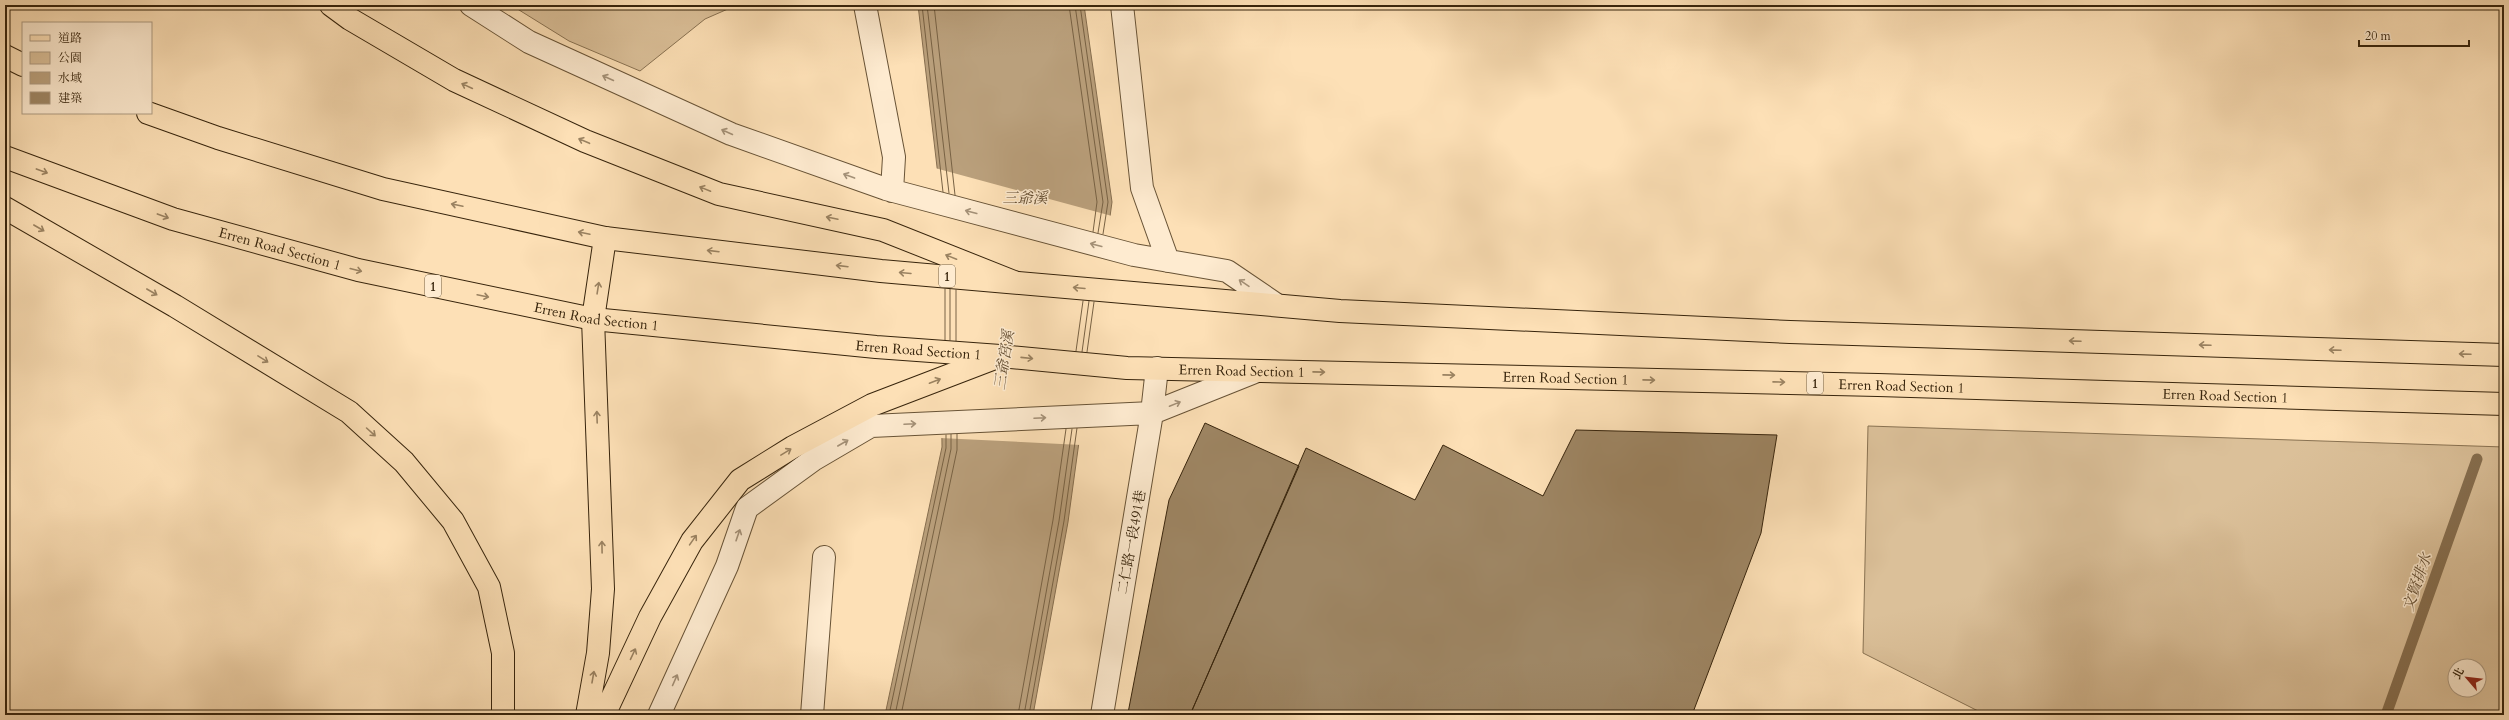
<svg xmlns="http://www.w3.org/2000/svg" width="2509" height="720" font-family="Cardo,'Noto Serif TC',serif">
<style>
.green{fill:#dbc099;stroke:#897252;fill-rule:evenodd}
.water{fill:#baa07c;stroke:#866e4f}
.pier{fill:#fde0b6}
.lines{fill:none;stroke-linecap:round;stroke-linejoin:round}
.shore{stroke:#786244;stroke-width:1}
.stream{stroke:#866e4f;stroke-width:11}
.building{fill:#9e8664;stroke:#37240c}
.minor-casing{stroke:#685336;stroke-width:24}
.major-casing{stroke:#37240c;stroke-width:24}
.highway-casing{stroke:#37240c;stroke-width:24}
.minor{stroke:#feebd0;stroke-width:22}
.major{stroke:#fde0b6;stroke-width:22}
.highway{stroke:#fde0b6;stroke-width:22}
.oneway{stroke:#a49178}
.oneway2{stroke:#9a8261}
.labels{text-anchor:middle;stroke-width:3;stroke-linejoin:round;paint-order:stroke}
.shield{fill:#feebd0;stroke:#736047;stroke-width:1}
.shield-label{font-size:13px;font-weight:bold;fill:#37240c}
.street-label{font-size:14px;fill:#37240c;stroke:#feebd0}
.water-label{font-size:15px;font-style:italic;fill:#654f33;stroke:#feebd0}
</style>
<rect width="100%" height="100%" fill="#fde0b6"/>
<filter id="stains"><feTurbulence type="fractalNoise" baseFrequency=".005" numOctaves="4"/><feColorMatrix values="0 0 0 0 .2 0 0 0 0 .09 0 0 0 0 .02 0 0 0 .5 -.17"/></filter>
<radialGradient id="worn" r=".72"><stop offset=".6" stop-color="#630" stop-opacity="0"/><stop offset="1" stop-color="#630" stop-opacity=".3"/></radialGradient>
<path class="green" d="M511 5H737L705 19 640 71 569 41Z
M1868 426 2504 447V715H1986L1863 653ZM2455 666H2479V690H2455Z"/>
<path class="water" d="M918 5H1084L1112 202 1068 522 1033 715H885L942 447 939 184Z"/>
<path class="pier" d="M935 168 1112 216 1081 445 940 438Z"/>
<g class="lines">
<path class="shore" d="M922 5 943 192
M927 5 949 193
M934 5 955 195
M1069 5 1097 202 1093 232
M1075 5 1103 202 1098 233
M1080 5 1108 202 1103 234
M945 289V340
M950 289V340
M956 290V341
M1076 351 1083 301
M1082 352 1089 301
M1087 352 1094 302
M889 715 946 448V435
M895 715 951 449V434
M901 715 957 450V434
M1018 715 1053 520 1066 429
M1024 715 1059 521 1072 429
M1029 715 1064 521 1077 428"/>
<path class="stream" d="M2386 715 2477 459"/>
</g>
<path class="building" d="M1205 423 1299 466 1190 715H1131L1128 713 1169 500Z
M1576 430 1777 435 1761 533 1692 715H1190L1306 448 1415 500 1443 445 1543 496Z"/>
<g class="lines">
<g class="minor-casing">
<path id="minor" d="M471 5 529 42 731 134 886 189 1134 255 1227 271 1277 305
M865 5 894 157 892 191
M1122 5 1142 188 1168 261
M659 715 727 566 747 508 813 460 871 426 1152 413 1257 371
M812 715 824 557
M1102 715 1152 413 1157 368"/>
</g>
<g class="major-casing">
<g id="major">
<path d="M5 56 23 65"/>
<path d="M148 113 218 138 383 189 605 238 881 271 1340 311 1790 332 2504 355"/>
<path id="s1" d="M5 157 173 219 358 270 593 319 876 347 1000 356 1127 368 1878 385 2504 404"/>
</g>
</g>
<g class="highway-casing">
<path id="highway" d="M331 5 350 19 454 80 585 141 719 194 883 230 1014 282
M5 208 175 306 349 412 404 462 453 521 489 587 503 653V715
M587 715 598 653 603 589 593 319 605 238
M604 715 650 617 692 541 740 480 793 447 872 405 1000 356"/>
</g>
<use href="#minor" class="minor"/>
<use href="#major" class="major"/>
<use href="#highway" class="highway"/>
</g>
<defs><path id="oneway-shaft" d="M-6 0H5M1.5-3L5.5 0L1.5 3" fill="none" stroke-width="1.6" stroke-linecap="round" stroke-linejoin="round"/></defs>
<g class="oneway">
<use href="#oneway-shaft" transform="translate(608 78) rotate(-156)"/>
<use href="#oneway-shaft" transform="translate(727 132) rotate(-156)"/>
<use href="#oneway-shaft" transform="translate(849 176) rotate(-160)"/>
<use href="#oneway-shaft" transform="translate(971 212) rotate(-165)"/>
<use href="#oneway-shaft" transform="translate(1096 245) rotate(-165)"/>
<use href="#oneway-shaft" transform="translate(1244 283) rotate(-146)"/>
<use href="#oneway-shaft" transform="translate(1175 404) rotate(-22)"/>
<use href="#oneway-shaft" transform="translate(1040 418) rotate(-3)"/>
<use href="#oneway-shaft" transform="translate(910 424) rotate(-3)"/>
<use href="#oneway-shaft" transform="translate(843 443) rotate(-30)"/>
<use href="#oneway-shaft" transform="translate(738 535) rotate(-71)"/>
<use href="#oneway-shaft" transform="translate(675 680) rotate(-66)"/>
</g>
<g class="oneway2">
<use href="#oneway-shaft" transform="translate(467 86) rotate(-155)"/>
<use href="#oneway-shaft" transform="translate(584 141) rotate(-157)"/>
<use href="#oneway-shaft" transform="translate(42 171) rotate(20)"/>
<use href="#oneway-shaft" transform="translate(705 189) rotate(-158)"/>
<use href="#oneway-shaft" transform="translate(457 205) rotate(-168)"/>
<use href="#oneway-shaft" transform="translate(163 216) rotate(20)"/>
<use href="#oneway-shaft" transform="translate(832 218) rotate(-168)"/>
<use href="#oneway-shaft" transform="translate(39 228) rotate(30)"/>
<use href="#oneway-shaft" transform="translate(584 233) rotate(-168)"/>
<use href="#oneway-shaft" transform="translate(713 251) rotate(-173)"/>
<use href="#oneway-shaft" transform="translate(951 257) rotate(-158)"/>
<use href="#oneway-shaft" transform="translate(842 266) rotate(-173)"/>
<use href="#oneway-shaft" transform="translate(356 270) rotate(14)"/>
<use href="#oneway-shaft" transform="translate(905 273) rotate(-175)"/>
<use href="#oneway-shaft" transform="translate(598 288) rotate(-81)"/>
<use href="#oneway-shaft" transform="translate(1079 288) rotate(-175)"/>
<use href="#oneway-shaft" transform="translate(152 292) rotate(30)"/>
<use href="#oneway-shaft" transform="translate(483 296) rotate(12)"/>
<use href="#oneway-shaft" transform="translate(2075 341) rotate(-178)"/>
<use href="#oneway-shaft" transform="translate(2205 345) rotate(-178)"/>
<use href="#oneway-shaft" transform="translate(2335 350) rotate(-178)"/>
<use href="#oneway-shaft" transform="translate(2465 354) rotate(-178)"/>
<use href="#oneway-shaft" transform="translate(1027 358) rotate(6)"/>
<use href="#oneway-shaft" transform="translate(263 359) rotate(32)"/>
<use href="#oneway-shaft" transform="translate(1319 372) rotate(1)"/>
<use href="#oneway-shaft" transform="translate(1449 375) rotate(1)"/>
<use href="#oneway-shaft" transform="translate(1649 380) rotate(1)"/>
<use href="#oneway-shaft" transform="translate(935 381) rotate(-21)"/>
<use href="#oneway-shaft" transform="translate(1779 382) rotate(1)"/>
<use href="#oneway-shaft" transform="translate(597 417) rotate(-92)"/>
<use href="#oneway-shaft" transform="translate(371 432) rotate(42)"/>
<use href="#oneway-shaft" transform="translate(786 452) rotate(-31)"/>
<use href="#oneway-shaft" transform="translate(693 540) rotate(-55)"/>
<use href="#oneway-shaft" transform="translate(602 547) rotate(-91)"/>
<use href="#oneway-shaft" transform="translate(633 654) rotate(-65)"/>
<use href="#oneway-shaft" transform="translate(593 677) rotate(-80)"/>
</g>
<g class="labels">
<g class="shield">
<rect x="939" y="265" width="16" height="22" rx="3"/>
<rect x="425" y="275" width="16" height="22" rx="3"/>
<rect x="1807" y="372" width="16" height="22" rx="3"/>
</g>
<g class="shield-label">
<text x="947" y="281">1</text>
<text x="433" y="291">1</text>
<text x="1815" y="388">1</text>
</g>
<g class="street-label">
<text dy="5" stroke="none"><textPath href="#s1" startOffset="290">Erren Road Section 1</textPath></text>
<text dy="5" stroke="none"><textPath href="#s1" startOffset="614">Erren Road Section 1</textPath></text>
<text dy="5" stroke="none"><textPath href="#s1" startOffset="938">Erren Road Section 1</textPath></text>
<text dy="5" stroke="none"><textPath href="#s1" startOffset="1262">Erren Road Section 1</textPath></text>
<text dy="5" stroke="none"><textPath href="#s1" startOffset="1586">Erren Road Section 1</textPath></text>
<text dy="5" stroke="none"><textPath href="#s1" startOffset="1922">Erren Road Section 1</textPath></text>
<text dy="5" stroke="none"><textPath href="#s1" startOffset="2246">Erren Road Section 1</textPath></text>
<text transform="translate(1131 542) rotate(-80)" y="5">二仁路一段491巷</text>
</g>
<g class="water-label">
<text x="1025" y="203">三爺溪</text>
<text transform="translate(1004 360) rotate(-81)" y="5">三爺宮溪</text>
<text transform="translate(2417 582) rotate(-71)" y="5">文賢排水</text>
</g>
</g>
<rect width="2509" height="720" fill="none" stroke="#fde0b6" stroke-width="20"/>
<rect x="6" y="6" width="2497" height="708" fill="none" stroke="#37240c" stroke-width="2"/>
<rect x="10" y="10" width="2489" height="700" fill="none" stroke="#37240c"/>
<rect x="22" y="22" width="130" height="92" fill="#feebd0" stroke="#ae9b82"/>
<rect x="30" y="35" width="20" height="6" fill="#fde0b6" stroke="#ae9b82"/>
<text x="58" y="42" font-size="12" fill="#37240c">道路</text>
<rect x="30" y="52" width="20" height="12" fill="#dbc099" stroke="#ae9b82"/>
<text x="58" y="62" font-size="12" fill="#37240c">公園</text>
<rect x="30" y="72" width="20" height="12" fill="#baa07c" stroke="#ae9b82"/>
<text x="58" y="82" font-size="12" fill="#37240c">水域</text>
<rect x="30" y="92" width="20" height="12" fill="#9e8664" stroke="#ae9b82"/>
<text x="58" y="102" font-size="12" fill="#37240c">建築</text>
<g transform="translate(2467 678) rotate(298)"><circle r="19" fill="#feebd0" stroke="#ae9b82"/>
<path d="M0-3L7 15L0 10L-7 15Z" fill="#8f2418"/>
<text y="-6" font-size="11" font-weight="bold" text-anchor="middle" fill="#37240c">北</text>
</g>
<path d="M2359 40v6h110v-6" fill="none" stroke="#37240c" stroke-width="2"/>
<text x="2365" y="40" font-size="12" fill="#37240c" stroke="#feebd0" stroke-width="3" paint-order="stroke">20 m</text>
<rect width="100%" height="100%" filter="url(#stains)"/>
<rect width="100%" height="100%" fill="url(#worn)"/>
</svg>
